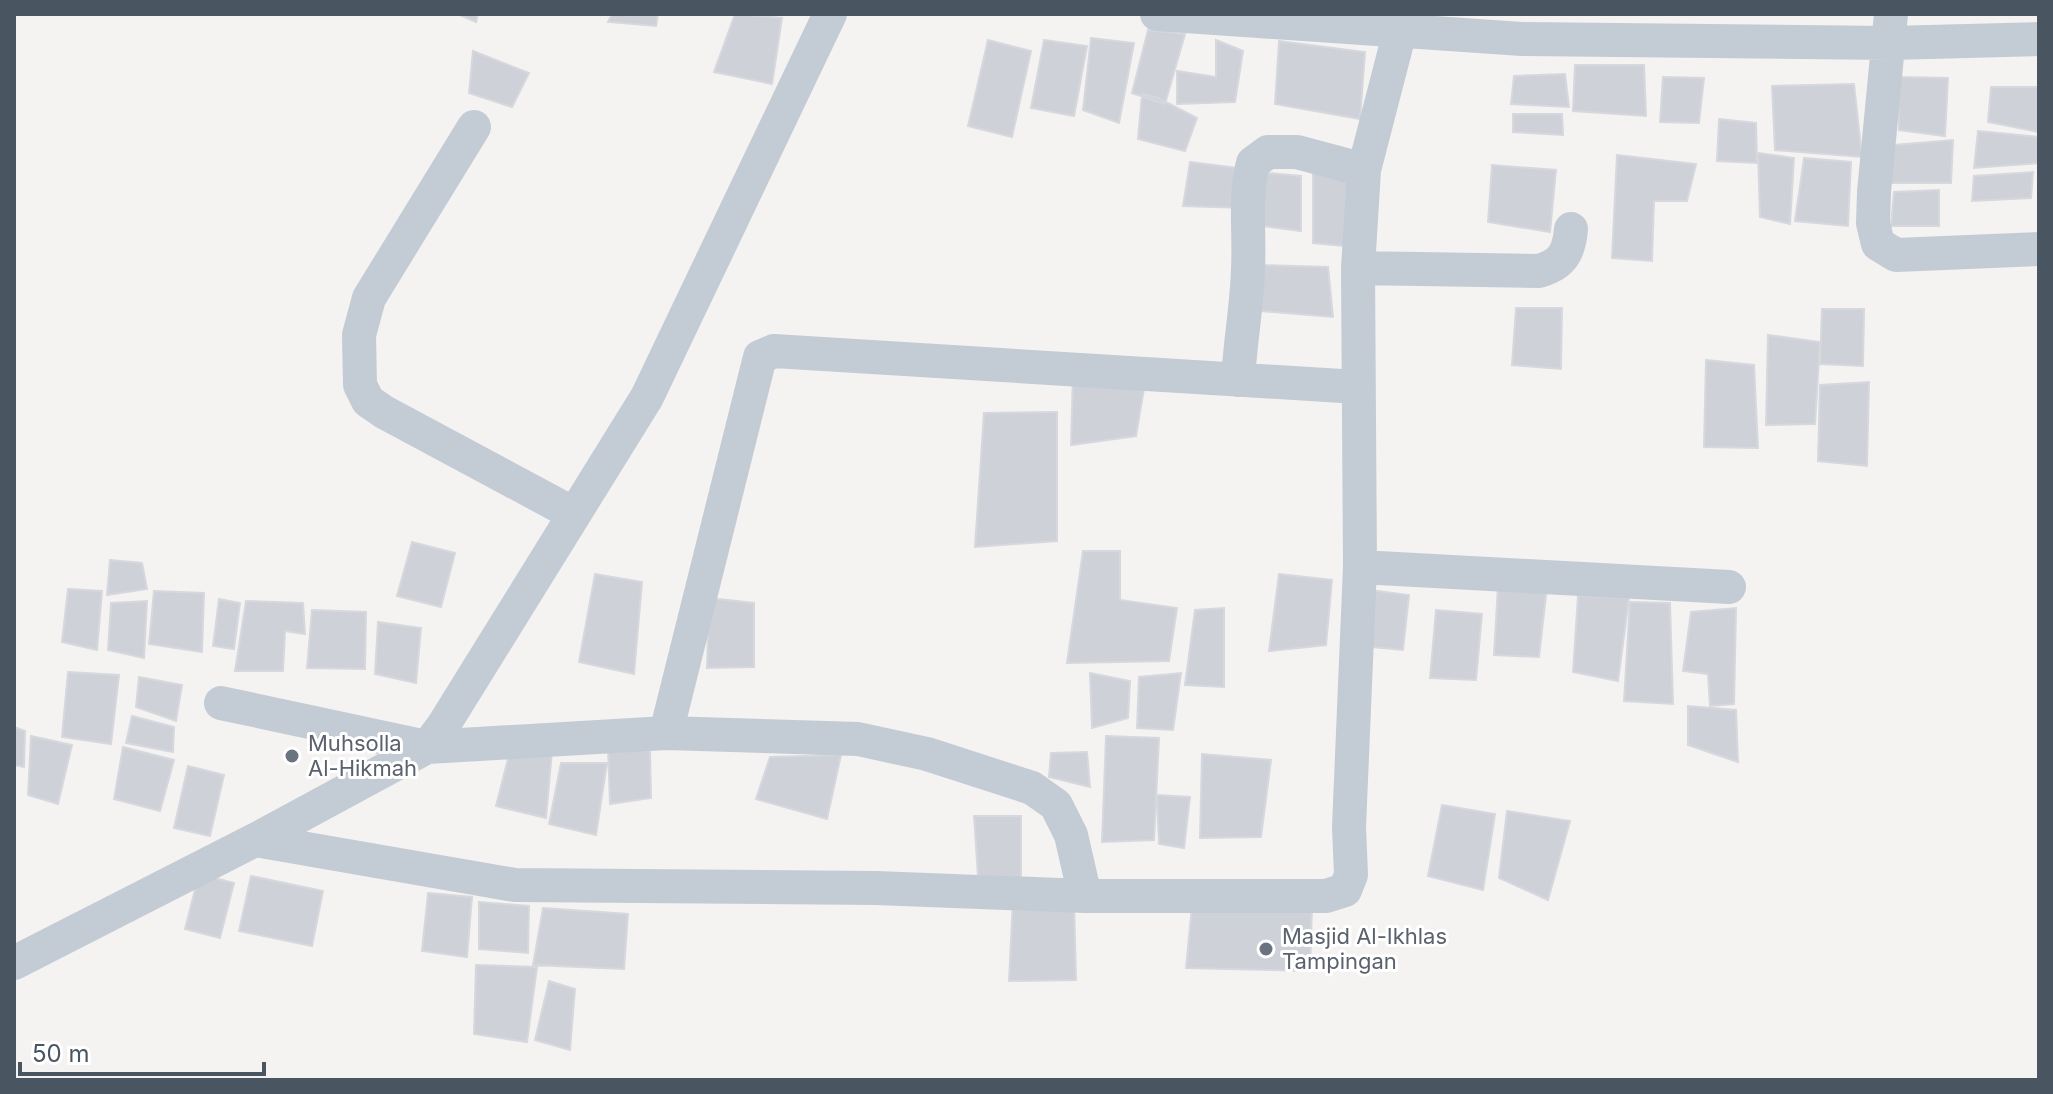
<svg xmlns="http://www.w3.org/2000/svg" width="2053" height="1094" font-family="Inter,sans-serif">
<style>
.building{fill:#ced1d7;stroke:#d6d8de;stroke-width:2}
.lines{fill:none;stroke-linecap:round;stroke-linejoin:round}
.minor{stroke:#c3ccd4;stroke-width:34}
.worship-dot{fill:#6b7280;stroke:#fff;stroke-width:3}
.labels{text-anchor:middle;stroke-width:6;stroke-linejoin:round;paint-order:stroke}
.worship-label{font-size:22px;fill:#5b616d;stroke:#fff;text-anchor:start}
</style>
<rect width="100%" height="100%" fill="#f5f2f2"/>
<path class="building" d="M458 14H478L476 22Z
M612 14H658L656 26 608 22Z
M735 14 782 18 772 84 714 72Z
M1148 30 1185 34 1165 104 1132 93Z
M1091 38 1134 43 1119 123 1083 110Z
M988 40 1031 51 1012 137 968 126Z
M1044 40 1087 46 1074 116 1031 108Z
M1216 40 1243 51 1235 102 1177 104V71L1216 77Z
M1279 41 1365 52 1360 119 1275 104Z
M473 51 529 73 512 107 469 93Z
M1575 65H1644L1646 116 1573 111Z
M1565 74 1569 107 1511 104 1514 76Z
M1663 77 1704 78 1699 123 1660 122Z
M1898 77 1948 78 1945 136 1899 130Z
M1854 84 1862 157 1775 150 1772 86Z
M1991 87H2038L2039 132 1988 122Z
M1142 94 1158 98 1197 118 1185 151 1138 139Z
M1513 114H1562L1563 135 1513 132Z
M1719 119 1756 123 1757 163 1717 161Z
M1978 131 2039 137V163L1974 168Z
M1953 140 1951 183H1889L1894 145Z
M1758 153 1794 158 1790 224 1760 217Z
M1617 155 1696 164 1687 201H1654L1652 261 1612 258Z
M1804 158 1851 162 1848 226 1795 221Z
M1190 162 1237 168 1244 208 1183 206Z
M1492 165 1556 170 1550 232 1488 222Z
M1254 172 1301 176V231L1247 224Z
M1313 172 1355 178V247L1313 243Z
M2033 172 2031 198 1972 201 1974 176Z
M1939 190V226H1891L1894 192Z
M1257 265 1328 267 1333 317 1249 310Z
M1516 308H1562L1561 369 1512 365Z
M1822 309H1864L1863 366 1820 364Z
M1768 335 1820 342 1815 424 1766 425Z
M1706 360 1754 365 1758 448 1704 447Z
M1073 374 1146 377 1136 436 1071 445Z
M1869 382 1867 466 1818 461 1820 385Z
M1057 412V541L975 547 984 413Z
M412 542 455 553 441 607 397 596Z
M1083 551H1120V600L1177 608 1169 661 1067 663Z
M110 560 142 563 147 589 107 595Z
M595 574 642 582 634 674 579 662Z
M1279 574 1332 580 1326 645 1269 651Z
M1498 586H1547L1539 657 1494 655Z
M68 589 102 591 97 650 62 642Z
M1370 590 1409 595 1403 650 1362 646Z
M154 591 204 593 202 652 149 644Z
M1578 596 1629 598 1618 681 1573 672Z
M709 598 754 603V667L707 668Z
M219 599 240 603 234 649 213 646Z
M147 601 144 658 108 650 111 603Z
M246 601 303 603 305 634 285 631 283 671H235Z
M1630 602 1670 603 1673 704 1624 701Z
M1224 608V687L1185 685 1195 610Z
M1736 608 1734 704 1710 706 1708 674 1683 671 1691 612Z
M312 610 366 612 365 669 307 668Z
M1436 610 1482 614 1476 680 1430 678Z
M378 622 421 628 416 683 375 674Z
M68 672 119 675 111 744 62 737Z
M1090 673 1130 681 1128 718 1092 728Z
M1181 673 1173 730 1137 728 1139 677Z
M139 677 182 685 176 721 136 707Z
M1688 706 1736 710 1738 762 1688 745Z
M132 716 174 727 173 752 126 743Z
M14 727 25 731 24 767 14 765Z
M31 736 72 745 58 804 28 795Z
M1106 736 1159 738 1154 840 1102 842Z
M512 743 552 751 546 818 496 806Z
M123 747 174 760 160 811 114 799Z
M608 747 650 751 651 798 610 804Z
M1087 752 1090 787 1049 777 1051 753Z
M1202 754 1271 760 1261 837 1200 838Z
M841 755 827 819 756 799 770 757Z
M561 763H607L596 835 549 824Z
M188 766 224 775 210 836 174 828Z
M1157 795 1190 797 1184 848 1159 844Z
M1442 805 1495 814 1483 890 1428 876Z
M1507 811 1570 821 1548 900 1499 878Z
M974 816H1021V878L978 876Z
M199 874 234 883 220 938 185 929Z
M251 876 323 891 312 946 239 931Z
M428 893 472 897 467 957 422 951Z
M1013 899 1074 901 1076 980 1009 981Z
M479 902 529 906 528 953 479 949Z
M1192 906H1312L1310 971 1186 968Z
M543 908 628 914 624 969 533 965Z
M476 965 537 967 527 1042 474 1034Z
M549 981 575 989 570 1050 535 1040Z"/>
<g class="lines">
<path class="minor" d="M1157 14 1522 39 1890 43 2039 39
M1891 14 1874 192 1873 223 1878 244 1896 255 2039 249
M474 127 369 298 359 335 360 385 368 401 384 412 574 514
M1358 268 1539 271C1563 264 1569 252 1571 229
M1238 380C1240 343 1247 306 1248 269 1250 232 1244 199 1253 163L1268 152H1297L1364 170
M1360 567 1729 587
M221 703 427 747 666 733 858 739 927 754 1032 788 1056 805 1071 835 1085 896
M666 733 760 357 774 351 1358 387
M255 840 515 885 876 888 1085 896H1326L1345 890 1351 875 1349 827 1360 567 1358 268 1364 170 1400 31
M14 963 255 840 427 747 443 726 647 397 830 14"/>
</g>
<g class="worship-dot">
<circle cx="292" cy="756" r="8"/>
<circle cx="1266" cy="949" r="8"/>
</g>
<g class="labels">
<g class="worship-label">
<text x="308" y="751">Muhsolla<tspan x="308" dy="25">Al-Hikmah</tspan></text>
<text x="1282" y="944">Masjid Al-Ikhlas<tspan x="1282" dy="25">Tampingan</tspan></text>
</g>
</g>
<rect width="2053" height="1094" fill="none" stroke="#495561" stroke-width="32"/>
<path d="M20 1062v12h244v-12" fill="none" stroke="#495561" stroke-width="4"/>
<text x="32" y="1062" font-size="24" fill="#495561" stroke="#ffffff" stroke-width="6" paint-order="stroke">50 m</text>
</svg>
